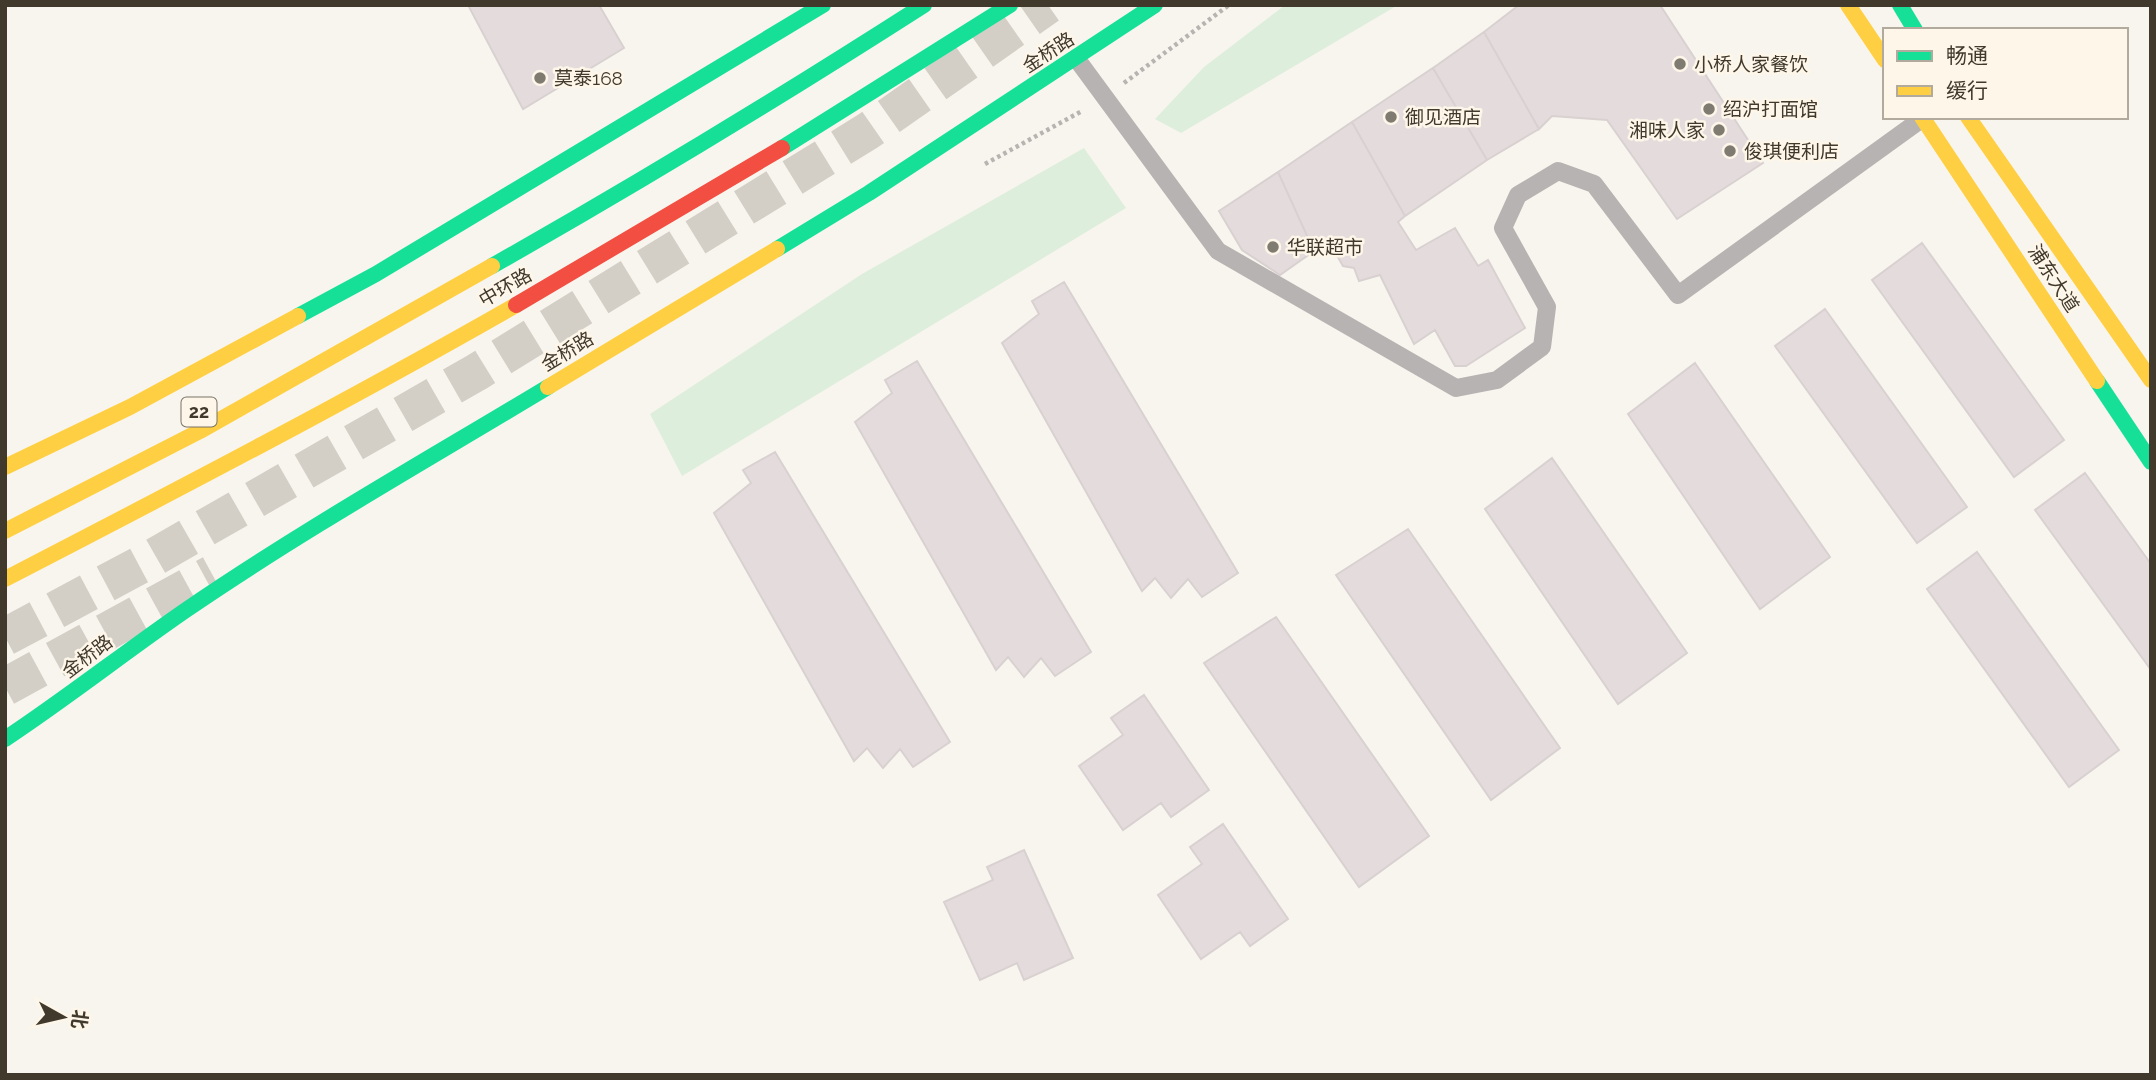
<svg xmlns="http://www.w3.org/2000/svg" width="2156" height="1080" font-family="Raleway,'Noto Sans SC',sans-serif">
<style>
.green{fill:#deeedc}
.building{fill:#e4dcdc;stroke:#d9d1d1;stroke-width:2}
.lines{fill:none;stroke-linecap:round;stroke-linejoin:round}
.highway-tunnel{stroke:#d3cfc7;stroke-width:38;stroke-dasharray:38 19;stroke-linecap:butt}
.path{stroke:#b7b3b1;stroke-width:4.5;stroke-dasharray:3.5 3.5;stroke-linecap:butt}
.lane{stroke:#b7b3b2;stroke-width:18}
.fast{stroke:#16e098;stroke-width:16}
.slow{stroke:#ffcf43;stroke-width:16}
.jam{stroke:#f24e42;stroke-width:16}
.poi-dot{fill:#807b70;stroke:#fdf6e9;stroke-width:2.5}
.labels{text-anchor:middle;stroke-width:5;stroke-linejoin:round;paint-order:stroke}
.shield{fill:#fdf6e9;stroke:#797265;stroke-width:2}
.shield-label{font-size:18px;font-weight:bold;fill:#40392c}
.street-label{font-size:19px;fill:#40392c;stroke:#fdf6e9}
.poi-label{font-size:19px;fill:#40392c;stroke:#fdf6e9;text-anchor:start}
</style>
<rect width="100%" height="100%" fill="#f8f5ee"/>
<path class="green" d="M1285 5H1398L1181 133 1155 119 1204 67Z
M1084 148 1126 208 682 476 650 414 862 274Z"/>
<path class="building" d="M468 5H599L624 48 523 109Z
M1519 5H1660L1763 163 1677 219 1607 120 1552 116 1539 129 1484 32Z
M1484 32 1539 129 1487 160 1433 68Z
M1433 68 1487 160 1405 216 1352 122Z
M1352 122 1405 216 1398 222 1416 250 1455 228 1478 266 1488 260 1525 328 1466 366H1455L1435 330 1414 344 1380 275 1359 281 1354 268 1343 266 1331 245 1314 251 1278 172Z
M1278 172 1314 251 1280 275 1242 250 1219 211Z
M1922 243 2064 440 2014 477 1872 280Z
M1064 282 1238 573 1202 597 1188 579 1171 598 1155 578 1142 591 1002 343 1039 314 1032 301Z
M1825 309 1967 507 1917 543 1775 346Z
M917 361 1091 652 1055 676 1041 658 1024 677 1008 657 996 670 855 422 892 393 885 380Z
M1695 363 1830 557 1760 609 1628 414Z
M775 452 950 742 913 767 900 749 883 768 867 748 854 761 714 513 751 483 743 470Z
M1552 458 1687 653 1618 704 1485 509Z
M2085 473 2151 564V670L2035 510Z
M1408 529 1560 748 1491 800 1336 575Z
M1977 552 2119 750 2069 787 1927 589Z
M1276 617 1429 836 1359 887 1204 663Z
M1144 695 1209 790 1171 817 1161 803 1123 830 1079 766 1123 735 1111 718Z
M1223 824 1288 919 1250 946 1240 932 1201 959 1158 895 1202 864 1190 847Z
M1024 850 1073 958 1024 980 1017 963 980 980 944 902 993 880 987 867Z"/>
<g class="lines">
<path class="highway-tunnel" d="M5 637 142 564 477 372 868 131 1048 5
M5 687 212 574"/>
<path class="path" d="M1124 83 1229 5
M985 164 1082 111"/>
<path class="lane" d="M1076 58 1218 251 1456 388 1497 380 1542 347 1547 307 1503 228 1518 195 1558 171 1594 184 1678 295 1923 118"/>
<path class="fast" d="M1900 5 1915 30
M782 148 1010 5
M777 249 869 193 1155 5
M492 266C639 183 782 96 924 5
M298 316 376 274 823 5
M2097 381 2151 462
M5 739C67 698 125 652 186 610 303 530 427 460 548 387"/>
<path class="slow" d="M1848 5 1885 60
M1922 117 2097 381
M1968 117 2151 380
M548 387 777 249
M5 467 130 407 298 316
M5 531 200 431 492 266
M5 579C177 490 348 401 516 305"/>
<path class="jam" d="M516 305 782 148"/>
</g>
<g class="poi-dot">
<circle cx="1680" cy="64" r="7"/>
<circle cx="540" cy="78" r="7"/>
<circle cx="1709" cy="109" r="7"/>
<circle cx="1391" cy="117" r="7"/>
<circle cx="1719" cy="130" r="7"/>
<circle cx="1730" cy="151" r="7"/>
<circle cx="1273" cy="247" r="7"/>
</g>
<g class="labels">
<rect class="shield" x="181.5" y="397.5" width="35" height="29" rx="5"/>
<g class="shield-label">
<text x="199" y="418">22</text>
</g>
<g class="street-label">
<text transform="translate(1048 52) rotate(-33)" y="7">金桥路</text>
<text transform="translate(2054 278) rotate(57)" y="7">浦东大道</text>
<text transform="translate(505 287) rotate(-30)" y="7">中环路</text>
<text transform="translate(567 351) rotate(-31)" y="7">金桥路</text>
<text transform="translate(87 656) rotate(-37)" y="7">金桥路</text>
</g>
<g class="poi-label">
<text x="1694" y="71">小桥人家餐饮</text>
<text x="554" y="85">莫泰168</text>
<text x="1723" y="116">绍沪打面馆</text>
<text x="1405" y="124">御见酒店</text>
<text x="1705" y="137" text-anchor="end">湘味人家</text>
<text x="1744" y="158">俊琪便利店</text>
<text x="1287" y="254">华联超市</text>
</g>
</g>
<rect width="2156" height="1080" fill="none" stroke="#40392c" stroke-width="14"/>
<rect x="1883" y="28" width="245" height="91" fill="#fdf6e9" stroke="#b1aa9d" stroke-width="2"/>
<rect x="1897" y="51" width="35" height="10" fill="#16e098" stroke="#b1aa9d" stroke-width="2"/>
<text x="1946" y="63" font-size="21" fill="#40392c">畅通</text>
<rect x="1897" y="86" width="35" height="10" fill="#ffcf43" stroke="#b1aa9d" stroke-width="2"/>
<text x="1946" y="98" font-size="21" fill="#40392c">缓行</text>
<g transform="translate(63 1017) rotate(98)" stroke="#fdf6e9" stroke-width="5" paint-order="stroke">
<path d="M0-5L12 26L0 18L-12 26Z" fill="#40392c"/>
<text y="-10" font-size="19" font-weight="bold" text-anchor="middle" fill="#40392c">北</text>
</g>
</svg>
